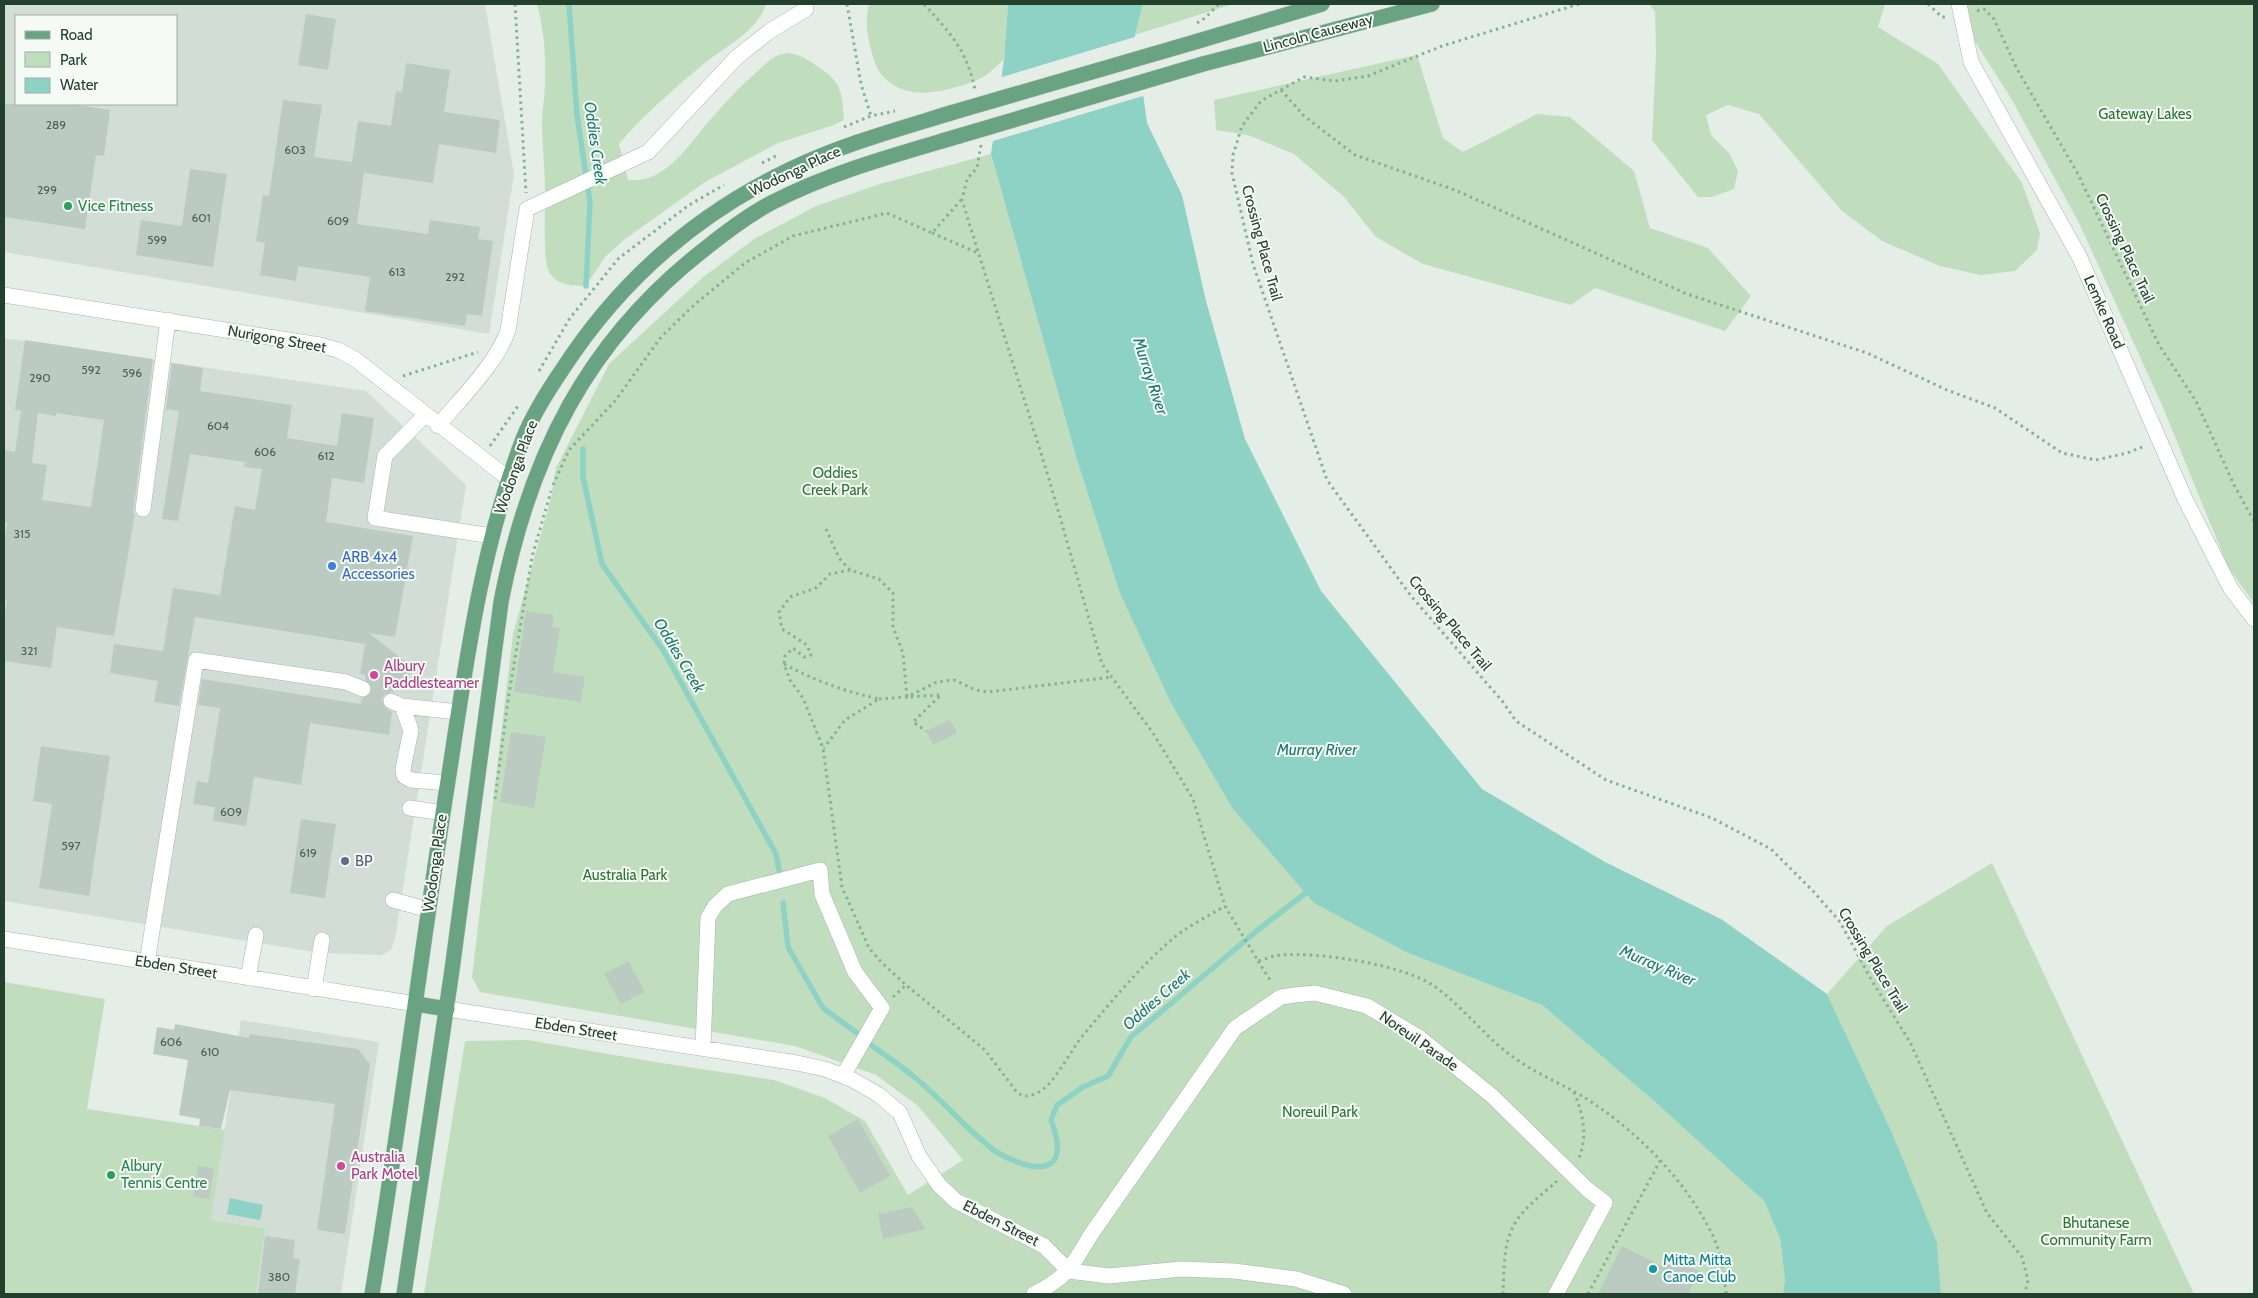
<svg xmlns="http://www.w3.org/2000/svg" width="2258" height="1298" font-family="Cabin,sans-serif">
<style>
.built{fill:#d2ddd5;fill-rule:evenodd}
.green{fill:#c0debd}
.water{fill:#8dd2c5}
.pier{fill:#e4eee6}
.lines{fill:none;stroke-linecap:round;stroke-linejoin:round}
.stream{stroke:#8dd2c5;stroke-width:5.5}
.building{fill:#bccbc1;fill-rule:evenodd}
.minor-tunnel{stroke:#bdcbc1;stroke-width:15;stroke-dasharray:15 8;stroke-linecap:butt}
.minor-casing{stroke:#a6b6ab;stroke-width:16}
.major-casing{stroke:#c1c9c4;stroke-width:16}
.path{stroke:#85b194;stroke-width:3;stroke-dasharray:2.5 4;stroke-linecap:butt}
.minor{stroke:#fff;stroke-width:15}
.major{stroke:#69a381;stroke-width:15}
.major-bridge-casing{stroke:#c1c9c4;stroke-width:16;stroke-linecap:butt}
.major-bridge{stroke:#69a381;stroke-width:15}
.leisure-dot{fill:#2e9e5b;stroke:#f5faf6;stroke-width:2}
.shop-dot{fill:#3f7fe0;stroke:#f5faf6;stroke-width:2}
.hotel-dot{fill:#d1479c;stroke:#f5faf6;stroke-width:2}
.service-dot{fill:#5c6f8a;stroke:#f5faf6;stroke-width:2}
.culture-dot{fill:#0f9aa8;stroke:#f5faf6;stroke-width:2}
.labels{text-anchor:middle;stroke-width:4;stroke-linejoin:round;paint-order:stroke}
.number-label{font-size:12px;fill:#496253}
.street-label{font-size:15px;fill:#233f2e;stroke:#f5faf6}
.park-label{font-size:15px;fill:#2d7631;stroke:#f5faf6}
.leisure-label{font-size:15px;fill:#27864d;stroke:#f5faf6;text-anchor:start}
.shop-label{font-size:15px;fill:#366cbe;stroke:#f5faf6;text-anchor:start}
.hotel-label{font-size:15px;fill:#b23c85;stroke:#f5faf6;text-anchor:start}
.service-label{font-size:15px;fill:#4e5e75;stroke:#f5faf6;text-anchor:start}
.culture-label{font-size:15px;fill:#0d838f;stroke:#f5faf6;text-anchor:start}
.water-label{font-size:16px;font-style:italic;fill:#1d7b6c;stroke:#f5faf6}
</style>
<rect width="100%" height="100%" fill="#e4eee6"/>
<path class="built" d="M4 4H485L514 174 489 334 4 252ZM16 16H176V104H16Z
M4 338 366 391 466 485 395 939 391 950 382 955 320 953 4 901Z
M241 1020 379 1042 341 1294H256L265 1228 211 1220Z"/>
<path class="green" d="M537 4H766C757 33 722 48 700 67 672 91 643 115 619 144L628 180C666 184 688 145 710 120 725 103 740 86 758 71 765 64 773 56 782 54 794 51 805 58 814 64 841 81 842 89 844 120L831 126 778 143 705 182 625 239 605 257 586 286C573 286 556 285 549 272 543 260 545 219 545 204 546 177 542 149 542 121 542 108 545 96 545 83 546 57 544 29 537 4Z
M869 4H1008L1004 59C1000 63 995 68 990 72 983 78 971 83 963 85 935 94 902 100 881 74 876 68 874 60 872 53 867 36 865 21 869 4Z
M1143 4H1233L1135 35Z
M1649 4H1885L1878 27 1938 64 2022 183 2040 233 2037 250 2015 271 1981 275 1940 266 1882 241 1842 211 1759 114 1728 105 1706 115 1711 135 1729 153 1738 171 1734 189 1712 197H1698L1652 140 1656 53 1655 11Z
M1965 4H2254V603L2228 567 2162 405 2079 223 2012 100 1972 37Z
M1417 55 1443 138 1463 152 1537 114 1570 117 1634 171 1650 228 1708 248 1751 296 1725 331 1595 288 1571 305 1423 264 1376 237 1344 197 1294 154 1248 135 1216 130 1214 100Z
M991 154 1077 460 1119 591 1408 953 1542 1005 1655 1102 1764 1201 1780 1238 1785 1280 1783 1294H424L465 1041 528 1040 649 1061 774 1080 825 1098 865 1121 908 1195 963 1160 918 1106 876 1075 795 1046 480 992 472 977 513 634 551 498 556 468 609 364 702 278 754 239 816 206 880 184Z
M1992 863 2194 1294H1941L1937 1242 1893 1135 1827 994 1887 926Z
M4 982 105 999 87 1109 225 1130 211 1220 265 1228 256 1294H4Z"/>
<path class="water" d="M1008 4H1143L1135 35 1147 123 1182 195 1206 301 1245 439 1321 591 1482 789 1605 862 1721 919 1827 994 1893 1135 1937 1242 1941 1294H1783L1785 1280 1780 1238 1764 1201 1655 1102 1542 1005 1408 953 1314 903 1233 809 1171 703 1119 591 1077 460 991 154 1004 59Z
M230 1198 263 1205 260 1220 227 1214Z"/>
<path class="pier" d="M1138 36 1146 95 990 142 999 78Z"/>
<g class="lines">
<path class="stream" d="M569 4 577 115 590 202 586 286
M583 449V477L602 564 663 650 776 854 779 870
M783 903 788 947 823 1008 857 1033
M870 1044C886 1056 904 1068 919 1081 939 1098 957 1118 977 1136 984 1141 990 1149 998 1153 1037 1174 1072 1176 1051 1120L1057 1105 1083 1087 1108 1076 1131 1037 1259 929 1311 889"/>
</g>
<path class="building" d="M306 14 336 19 328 70 298 65Z
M406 63 450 70 444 112 500 120 496 153 439 144 433 183 364 173 357 224 428 234 430 220 480 227 478 239 493 241 482 316 467 314 465 326 365 311 370 277 298 266 296 281 260 275 265 243 256 241 263 195 269 196 283 100 322 105 314 157 352 162 358 121 391 126 396 91 402 92Z
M4 104H69L110 110 104 156 96 155 85 229 4 217Z
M190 169 227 174 213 267 136 255 141 220 182 226Z
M25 340 153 359 133 513 135 514 114 636 57 627 51 668 4 661V623L7 600 4 599V546L7 523 4 522V450L15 452 21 411 15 410ZM38 413 56 416V413L104 420 91 507 42 500 47 465 32 463Z
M172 363 203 368 200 391 292 405 287 438 337 446 342 413 374 418 364 483 332 478 326 522 413 536 395 637 369 633 411 666 409 679 394 683 393 692 386 693 382 698 383 706 392 712 389 735 310 723 301 785 254 777 246 826 213 821 215 807 193 804 197 781 208 783 220 708 198 705 202 679 361 704 362 698 369 696 372 687 365 680V675L360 674 365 644 195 617 179 706 154 702 158 681 110 673 114 644 163 651 173 588 220 595 235 506 255 510 262 469 244 467 245 462 190 454 178 521 162 519 179 411 166 409Z
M526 611 554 615 552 627 560 628 553 672 585 677 581 702 514 692Z
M950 720 957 733 933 745 926 731Z
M511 732 546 737 534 808 500 802Z
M41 746 110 756 89 896 39 888 52 804 33 801Z
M301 819 336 824 325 898 290 893Z
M629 961 645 992 621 1004 604 974Z
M175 1024 249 1038V1034L358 1049 370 1064 345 1234 317 1230 335 1104 230 1090 221 1129 199 1126 200 1119 179 1115 188 1060 153 1054 157 1027 174 1030Z
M858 1119 890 1176 860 1193 828 1136Z
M198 1166 214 1168 209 1199 193 1197Z
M912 1207 926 1229 883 1239 878 1214Z
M265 1236 295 1240 293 1258 300 1259 295 1294H258Z
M1622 1246 1664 1267 1669 1257 1699 1271 1688 1294H1598Z"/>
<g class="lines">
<path class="minor-tunnel" d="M363 689 391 701"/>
<g class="minor-casing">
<path id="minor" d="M1959 4 1971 62 2080 258 2185 499 2231 589 2254 619
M4 295 320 345 338 350 355 359 509 479
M425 415 385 456 375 518 492 536
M438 426C460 399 498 362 508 330L527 209 648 152 737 57 770 31 806 9
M143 509 168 320
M391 701 402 706 458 712
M402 706 411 730 403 769 404 776 411 780 447 783
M410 808 443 813
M393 900 429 910
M4 939 416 1004
M147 962 196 660 346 682 363 689
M248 978 256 935
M314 989 322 940
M447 1009 797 1063 825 1069 851 1079 879 1095 900 1113 919 1156 939 1185 956 1201 1044 1246 1069 1271
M703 1048 708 918 715 906 728 894 820 870 822 894 855 972 882 1008 843 1076
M1069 1271 1109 1276 1181 1269 1234 1271 1296 1279 1344 1294
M1034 1294C1067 1277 1072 1267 1090 1236L1235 1028 1281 997 1295 995 1315 993 1367 1006 1420 1038 1491 1095 1587 1189 1605 1203 1556 1294"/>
</g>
<g class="major-casing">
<path id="major" d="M1195 42 1322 4
M1203 64 1432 4
M416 1004 447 1009
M372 1294C401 1119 422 943 450 768 467 656 482 545 523 439 533 414 547 392 562 370 619 282 696 214 791 169 843 144 899 129 954 112
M404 1294 452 970 501 602C529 457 587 340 706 248 727 231 747 216 771 203 831 172 895 155 959 136"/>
</g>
<path class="path" d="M515 4 526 193
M847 4 861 84 871 116
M924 4C950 33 967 50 975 90
M1579 4 1442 46 1368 76 1335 81 1304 77 1261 101 1242 126 1233 155 1232 173 1253 264 1327 480 1411 596 1503 702 1516 721 1606 780 1712 818 1771 849 1813 891 1840 922 1872 981 1910 1042 1987 1213 2022 1257 2028 1280 2025 1294
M1928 4 1942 17H1945
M1977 11 1984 9 1994 19 2017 69 2078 174 2159 345 2196 401 2234 485 2254 521
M1197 23 1205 18 1219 4
M1281 90 1304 116 1355 155 1455 190 1687 294 1867 353 1947 390 1995 408 2062 453 2096 460 2127 453 2145 446
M844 127 871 116 895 111
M981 145 977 168 967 179 962 200 1049 479 1102 664 1153 733 1193 799 1225 906 1258 961C1265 959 1272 956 1280 955 1318 952 1402 964 1434 986 1464 1007 1486 1039 1516 1059 1537 1074 1560 1083 1582 1096 1634 1128 1683 1177 1711 1232 1721 1251 1724 1273 1726 1294
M762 163 776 156
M932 233 978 253
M539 371 570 318 619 258 689 205 724 185
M403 376 478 352
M490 446 518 406
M553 485 569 450 615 401 661 337 694 305 745 263 793 236 887 213 932 233 961 200
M826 529 839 558 850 570 879 579 893 593V627L903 653 907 697 941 695 913 722 926 731
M850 570 830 574 816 588 790 597 779 612 782 629 807 645 811 655 804 657 793 648 785 656 784 664 790 680 803 698 823 748 842 887 869 948 882 963 906 985
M784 664C815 681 844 691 879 699L845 720 824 748
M879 699 907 697 937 682 954 680 976 690 988 692 1112 677
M495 799 508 700 532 557 551 491
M1258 961 1272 983
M893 997 906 985 985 1050 1016 1091C1022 1097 1028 1097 1037 1093 1055 1085 1071 1049 1084 1034 1111 1002 1139 968 1170 941 1186 927 1207 917 1225 906
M1574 1092C1583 1115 1588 1134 1579 1158
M1503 1294C1504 1274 1503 1248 1512 1229 1521 1209 1542 1195 1557 1181
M1588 1294 1660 1161"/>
<use href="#minor" class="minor"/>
<use href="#major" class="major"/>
<g class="major-bridge-casing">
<path id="major-bridge" d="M954 112 1195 42
M959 136 1203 64"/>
</g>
<use href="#major-bridge" class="major-bridge"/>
</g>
<g class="leisure-dot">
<circle cx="68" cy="206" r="5"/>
<circle cx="111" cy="1175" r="5"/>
</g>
<circle class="shop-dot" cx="332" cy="566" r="5"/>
<g class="hotel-dot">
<circle cx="374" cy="675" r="5"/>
<circle cx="341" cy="1166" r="5"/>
</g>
<circle class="service-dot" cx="345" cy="861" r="5"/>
<circle class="culture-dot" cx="1653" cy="1269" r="5"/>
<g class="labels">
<g class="number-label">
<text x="56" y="129">289</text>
<text x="295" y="154">603</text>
<text x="47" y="194">299</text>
<text x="201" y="222">601</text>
<text x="338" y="225">609</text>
<text x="157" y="244">599</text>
<text x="397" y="276">613</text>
<text x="455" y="281">292</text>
<text x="91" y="374">592</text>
<text x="132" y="377">596</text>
<text x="40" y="382">290</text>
<text x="218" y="430">604</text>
<text x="265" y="456">606</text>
<text x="326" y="460">612</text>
<text x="22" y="538">315</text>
<text x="29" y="655">321</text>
<text x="231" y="816">609</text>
<text x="71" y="850">597</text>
<text x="308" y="857">619</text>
<text x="171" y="1046">606</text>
<text x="210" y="1056">610</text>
<text x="279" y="1281">380</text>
</g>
<g class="street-label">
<text transform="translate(1318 33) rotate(-15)" y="5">Lincoln Causeway</text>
<text transform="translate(795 171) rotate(-25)" y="5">Wodonga Place</text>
<text transform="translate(1262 243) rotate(75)" y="5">Crossing Place Trail</text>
<text transform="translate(2125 248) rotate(65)" y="5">Crossing Place Trail</text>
<text transform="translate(2104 312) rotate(66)" y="5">Lemke Road</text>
<text transform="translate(277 339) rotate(10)" y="5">Nurigong Street</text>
<text transform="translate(516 467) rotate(-70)" y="5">Wodonga Place</text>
<text transform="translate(1450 623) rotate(50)" y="5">Crossing Place Trail</text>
<text transform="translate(435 863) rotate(-82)" y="5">Wodonga Place</text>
<text transform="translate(1873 960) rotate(59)" y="5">Crossing Place Trail</text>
<text transform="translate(176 967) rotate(9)" y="5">Ebden Street</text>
<text transform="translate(576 1029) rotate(9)" y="5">Ebden Street</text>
<text transform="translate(1419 1041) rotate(35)" y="5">Noreuil Parade</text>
<text transform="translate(1001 1223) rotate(27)" y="5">Ebden Street</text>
</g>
<g class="park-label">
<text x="2145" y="119">Gateway Lakes</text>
<text x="835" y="478">Oddies<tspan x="835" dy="17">Creek Park</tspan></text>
<text x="625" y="880">Australia Park</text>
<text x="1320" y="1117">Noreuil Park</text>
<text x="2096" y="1228">Bhutanese<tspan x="2096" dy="17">Community Farm</tspan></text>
</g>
<g class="leisure-label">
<text x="78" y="211">Vice Fitness</text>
<text x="121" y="1171">Albury<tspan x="121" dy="17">Tennis Centre</tspan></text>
</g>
<g class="shop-label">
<text x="342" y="562">ARB 4x4<tspan x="342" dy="17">Accessories</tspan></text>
</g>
<g class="hotel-label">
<text x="384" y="671">Albury<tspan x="384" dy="17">Paddlesteamer</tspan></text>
<text x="351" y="1162">Australia<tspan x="351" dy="17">Park Motel</tspan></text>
</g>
<g class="service-label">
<text x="355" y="866">BP</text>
</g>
<g class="culture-label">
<text x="1663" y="1265">Mitta Mitta<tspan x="1663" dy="17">Canoe Club</tspan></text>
</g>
<g class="water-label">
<text transform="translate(596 143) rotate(82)" y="6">Oddies Creek</text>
<text transform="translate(1151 376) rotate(72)" y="6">Murray River</text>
<text transform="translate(680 655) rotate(59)" y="6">Oddies Creek</text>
<text x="1317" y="755">Murray River</text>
<text transform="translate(1658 965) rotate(23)" y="6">Murray River</text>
<text transform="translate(1156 999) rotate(-41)" y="6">Oddies Creek</text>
</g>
</g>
<rect width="2258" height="1298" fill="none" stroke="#233f2e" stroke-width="10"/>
<rect x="15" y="15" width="162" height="90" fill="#f5faf6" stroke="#a1afa6"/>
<rect x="25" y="31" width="25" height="8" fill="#69a381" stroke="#a1afa6"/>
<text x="60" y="40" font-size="15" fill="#233f2e">Road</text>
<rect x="25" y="52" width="25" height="15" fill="#c0debd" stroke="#a1afa6"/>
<text x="60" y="65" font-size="15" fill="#233f2e">Park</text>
<rect x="25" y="78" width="25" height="15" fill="#8dd2c5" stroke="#a1afa6"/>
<text x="60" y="90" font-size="15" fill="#233f2e">Water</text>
</svg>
